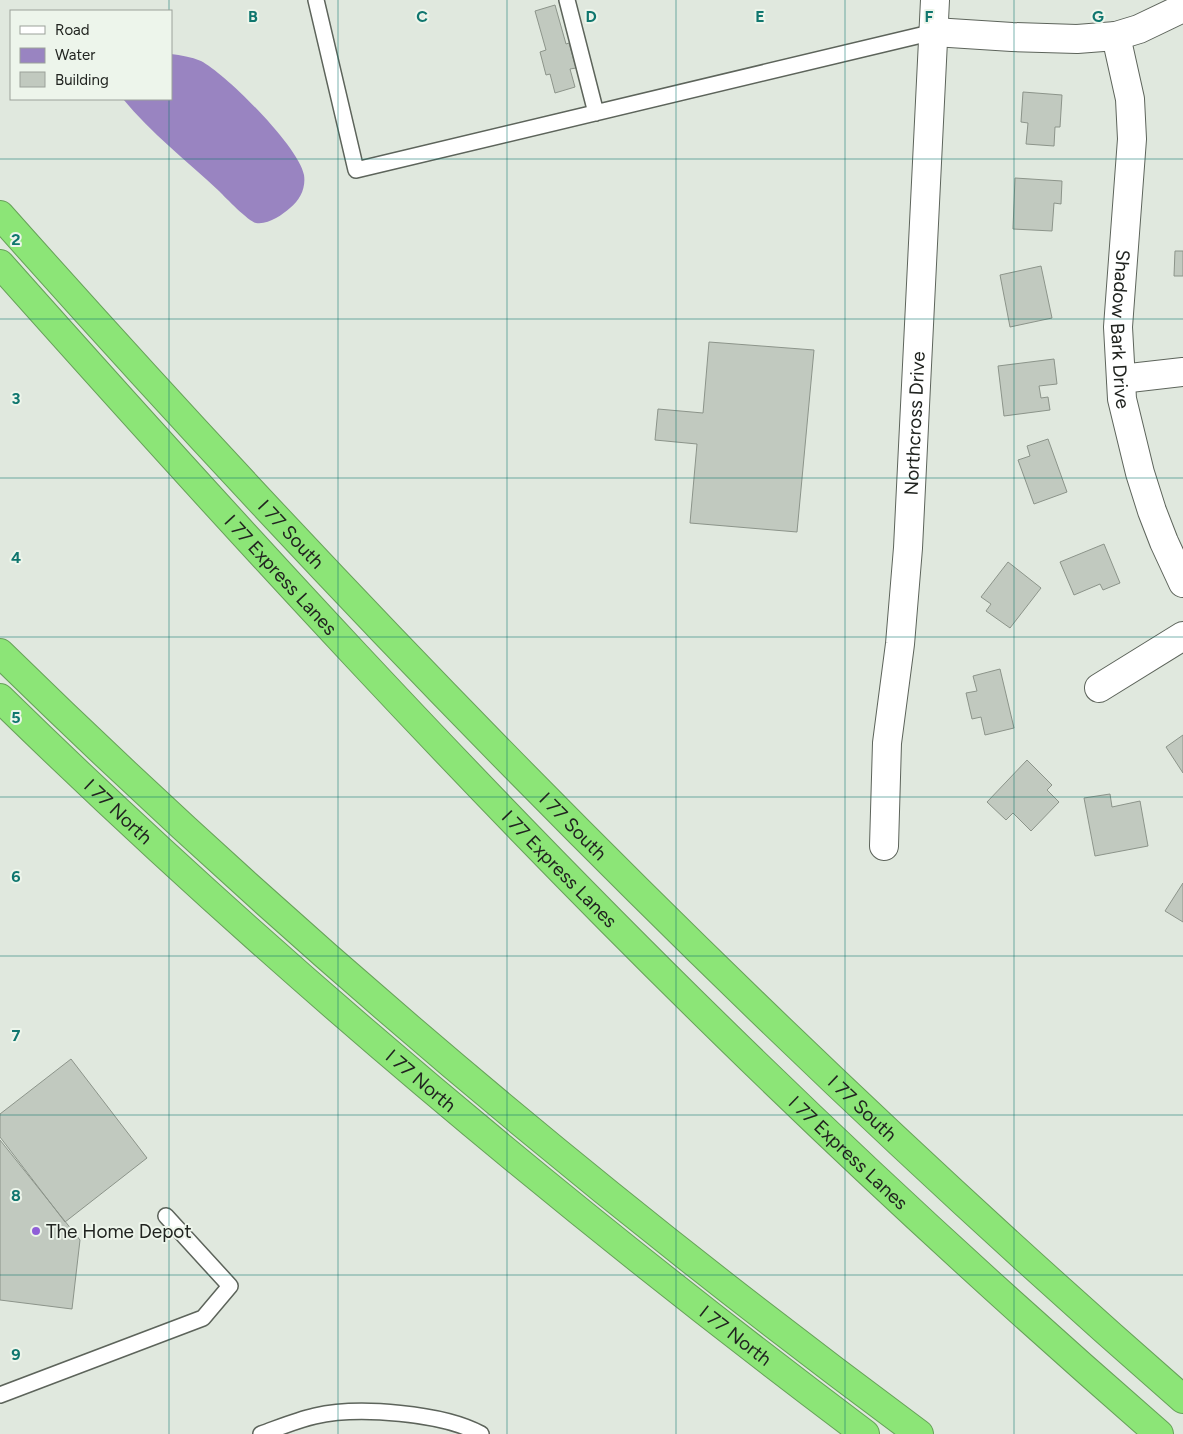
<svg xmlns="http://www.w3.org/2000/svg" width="1183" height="1434" font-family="Figtree,sans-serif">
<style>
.water{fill:#9984c1}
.building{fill:#c1c9bf;stroke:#8c948a}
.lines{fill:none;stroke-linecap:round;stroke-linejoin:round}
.lane-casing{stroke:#5d645b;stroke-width:18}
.street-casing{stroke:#5d645b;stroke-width:30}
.highway-casing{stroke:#67a159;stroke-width:30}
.lane{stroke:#fff;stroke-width:15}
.street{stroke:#fff;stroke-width:28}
.highway{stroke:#8ce577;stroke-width:28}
.grid{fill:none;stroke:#0f766e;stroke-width:1;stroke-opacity:0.55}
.poi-dot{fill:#8f5ed7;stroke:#edf5eb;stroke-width:2}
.labels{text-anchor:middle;stroke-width:4;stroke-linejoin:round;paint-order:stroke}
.street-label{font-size:19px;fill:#212420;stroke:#edf5eb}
.poi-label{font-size:19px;fill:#212420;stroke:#edf5eb;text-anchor:start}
.grid-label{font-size:16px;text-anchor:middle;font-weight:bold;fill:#0f766e;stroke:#edf5eb;stroke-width:4;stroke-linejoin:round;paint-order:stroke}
</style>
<rect width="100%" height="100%" fill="#e0e8de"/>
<path class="water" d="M171 54C181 55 191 57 201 61 226 74 299 147 304 175 306 188 300 200 290 208 282 215 268 225 256 223 248 221 226 198 219 191 187 161 151 133 123 99H171Z"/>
<path class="building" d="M555 5 566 44 569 43 576 68 570 69 575 87 555 93 550 74 546 75 540 52 546 50 535 11Z
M1023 92 1062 95 1060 127H1055L1054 146 1026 144 1028 123 1021 122Z
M1015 178 1062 181 1061 204 1054 203 1052 231 1013 229Z
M1175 251H1183V276H1174Z
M1041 266 1052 318 1010 327 1000 275Z
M709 342 814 350 797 532 690 523 697 444 655 440 658 409 703 413Z
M1054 359 1057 384 1039 386 1041 398 1048 397 1050 410 1004 416 998 366Z
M1048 439 1067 492 1034 504 1018 460 1030 456 1027 446Z
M1104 544 1120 583 1103 590 1100 584 1074 595 1060 562Z
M1008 562 1041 588 1010 628 986 611 991 604 981 597Z
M1000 669 1014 728 985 735 981 717 972 719 966 693 977 691 973 676Z
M1183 735V773L1166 747Z
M1027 760 1052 785 1047 790 1059 802 1031 831 1013 813 1006 820 987 802Z
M1110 794 1112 807 1140 801 1148 846 1095 856 1084 798Z
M1183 883V922L1165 911Z
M71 1059 147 1158 65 1222 0 1137V1114Z
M0 1140 80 1240 72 1309 0 1300Z"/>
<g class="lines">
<g class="lane-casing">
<path id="lane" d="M316 0 356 170 934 32
M567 0 596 113
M0 1395 203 1318 230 1286 166 1216
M261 1434C278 1428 297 1420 315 1416 358 1406 443 1413 481 1434"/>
</g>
<g class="street-casing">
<g id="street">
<path d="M934 32 1012 37 1077 39 1116 36 1139 29 1183 8"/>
<path id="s1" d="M1116 36 1130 99 1132 139 1118 327 1122 399 1140 473 1152 511 1164 542 1183 583"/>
<path d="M1121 379 1183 372"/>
<path d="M1099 688 1183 636"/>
<path id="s2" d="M884 846 887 743 900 644 908 548 935 0"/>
</g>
</g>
<g class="highway-casing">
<g id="highway">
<path id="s3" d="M0 215C371 632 763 1032 1183 1399"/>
<path id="s4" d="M0 264C235 528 474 789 727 1036 866 1172 1012 1306 1159 1434"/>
<path d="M0 653C287 934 596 1195 919 1434"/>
<path id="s5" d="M0 698C271 963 562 1206 865 1434"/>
</g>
</g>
<use href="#lane" class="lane"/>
<use href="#street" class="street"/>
<use href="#highway" class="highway"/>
</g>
<path class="grid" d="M169 0V11M338 0V1434M507 0V1434M676 0V1434M845 0V1434M1014 0V1434M169 99V1434M0 159H1183M0 319H1183M0 478H1183M0 637H1183M0 797H1183M0 956H1183M0 1115H1183M0 1275H1183"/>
<circle class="poi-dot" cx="36" cy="1231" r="5"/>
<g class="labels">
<g class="street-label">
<text dy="7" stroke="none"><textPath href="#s1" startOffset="295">Shadow Bark Drive</textPath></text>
<text dy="7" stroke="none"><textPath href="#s2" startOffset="424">Northcross Drive</textPath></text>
<text dy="7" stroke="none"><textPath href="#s3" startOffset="432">I 77 South</textPath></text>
<text dy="7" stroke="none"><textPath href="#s4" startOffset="419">I 77 Express Lanes</textPath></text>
<text dy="7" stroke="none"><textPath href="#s5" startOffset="164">I 77 North</textPath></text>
<text dy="7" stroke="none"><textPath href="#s3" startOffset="838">I 77 South</textPath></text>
<text dy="7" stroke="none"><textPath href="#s4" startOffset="824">I 77 Express Lanes</textPath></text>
<text dy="7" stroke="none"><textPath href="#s5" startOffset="569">I 77 North</textPath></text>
<text dy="7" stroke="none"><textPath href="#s3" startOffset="1242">I 77 South</textPath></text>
<text dy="7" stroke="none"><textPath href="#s4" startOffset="1229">I 77 Express Lanes</textPath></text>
<text dy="7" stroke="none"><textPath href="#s5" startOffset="974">I 77 North</textPath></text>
</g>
<g class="poi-label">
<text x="46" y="1238">The Home Depot</text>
</g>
</g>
<g class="grid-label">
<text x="253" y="22">B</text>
<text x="422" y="22">C</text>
<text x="591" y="22">D</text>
<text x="760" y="22">E</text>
<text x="929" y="22">F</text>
<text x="1098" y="22">G</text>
<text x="16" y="245">2</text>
<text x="16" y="404">3</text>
<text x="16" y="563">4</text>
<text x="16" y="723">5</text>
<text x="16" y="882">6</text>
<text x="16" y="1041">7</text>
<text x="16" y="1201">8</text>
<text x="16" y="1360">9</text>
</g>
<rect x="10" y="10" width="162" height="90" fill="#edf5eb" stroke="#9ba19a"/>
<rect x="20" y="26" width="25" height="8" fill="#ffffff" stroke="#9ba19a"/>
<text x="55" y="35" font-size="15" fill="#212420">Road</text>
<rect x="20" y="48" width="25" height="15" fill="#9984c1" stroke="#9ba19a"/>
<text x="55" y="60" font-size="15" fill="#212420">Water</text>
<rect x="20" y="72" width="25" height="15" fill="#c1c9bf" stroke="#9ba19a"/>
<text x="55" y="85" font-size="15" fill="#212420">Building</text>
</svg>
